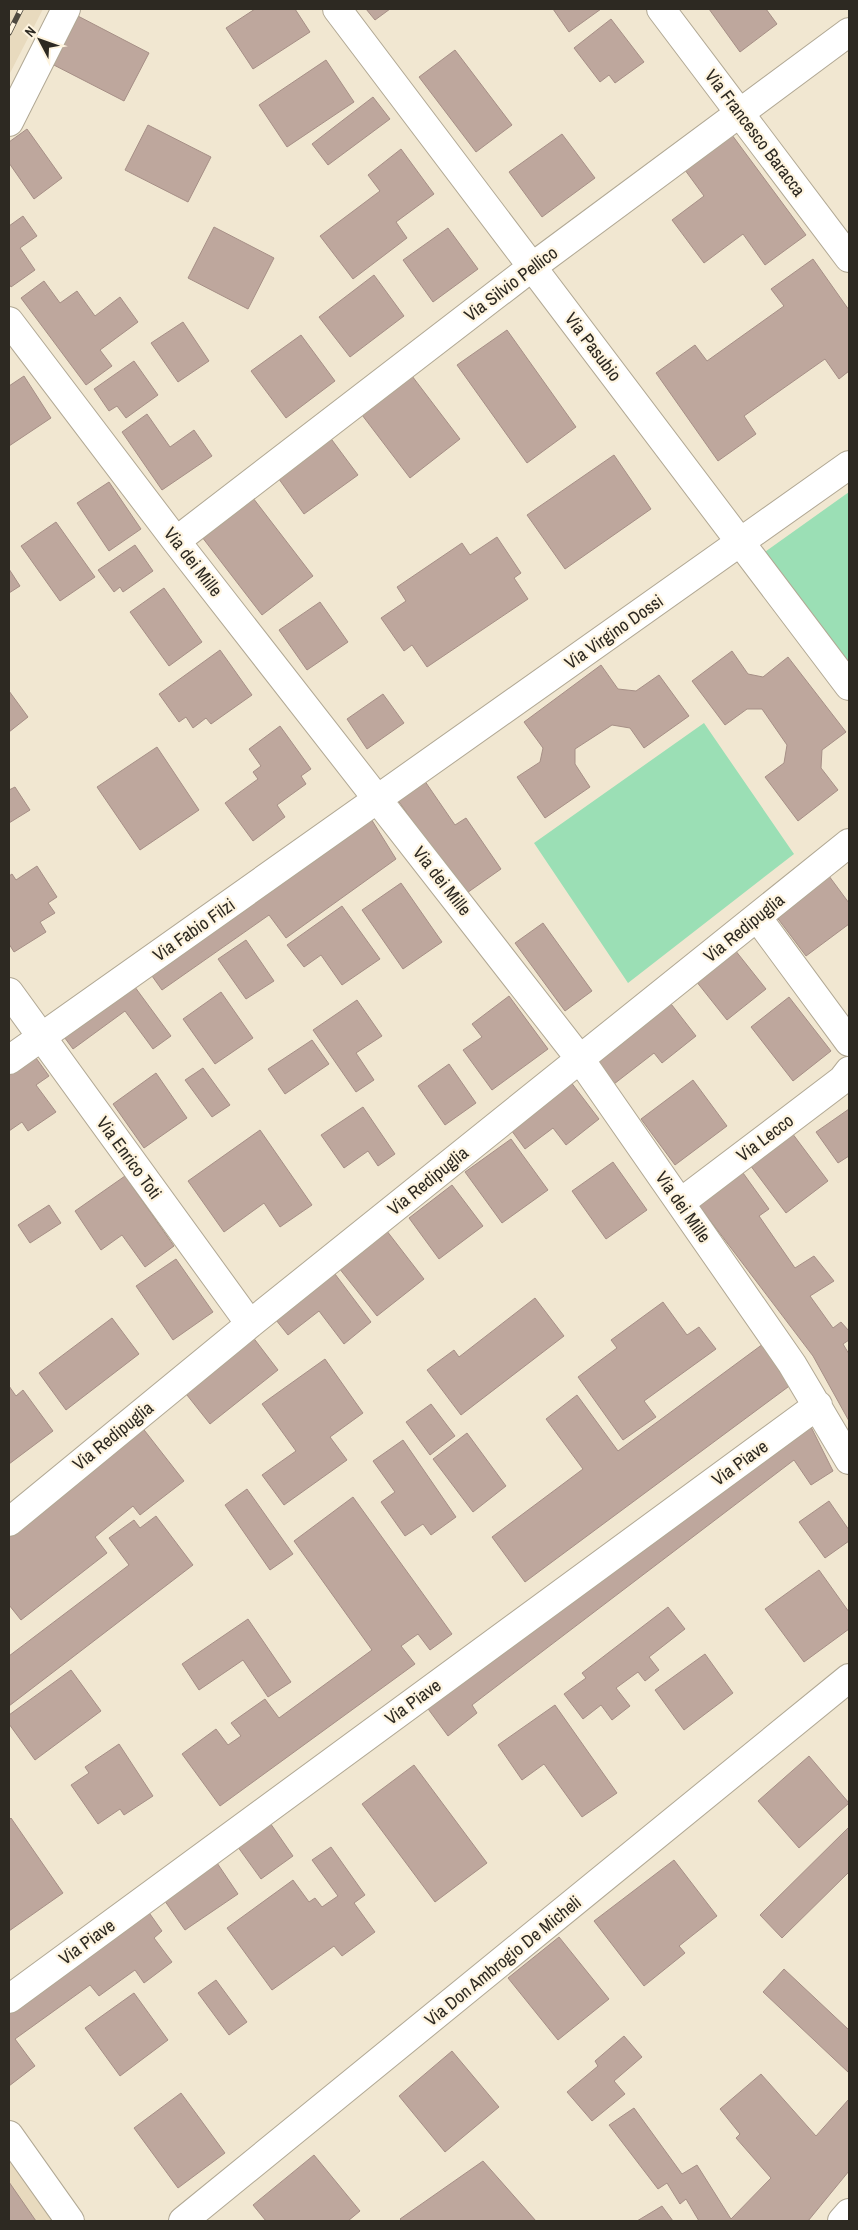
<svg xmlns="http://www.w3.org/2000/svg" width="858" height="2230" font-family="'Archivo Narrow',sans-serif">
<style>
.built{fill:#e8dabe}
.green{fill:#9bdfb5}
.building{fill:#bea79d;stroke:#a68f86}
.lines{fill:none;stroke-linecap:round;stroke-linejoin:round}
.minor-casing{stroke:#b1a894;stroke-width:30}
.minor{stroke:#fff;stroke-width:28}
.rail-casing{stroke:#4e4940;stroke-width:5.5}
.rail{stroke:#fef4df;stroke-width:4;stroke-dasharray:11;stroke-linecap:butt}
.labels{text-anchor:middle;stroke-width:4.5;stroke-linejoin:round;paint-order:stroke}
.street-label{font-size:18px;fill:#2d2922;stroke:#fef4df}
</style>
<rect width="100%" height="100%" fill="#f1e7d1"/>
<path class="built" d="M9 9H43L9 75Z
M9 2146 64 2221H9Z"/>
<path class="green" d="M849 492V666L762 554Z
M704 723 794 854 628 983 534 843Z"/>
<path class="building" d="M255 9H295L310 32 253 69 226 28Z
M366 9H390L375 20Z
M553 9H601L569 32Z
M709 9H766L777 24 740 52Z
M74 14 149 53 124 101 48 62Z
M611 19 644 62 615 83 609 75 600 82 574 48Z
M455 50 512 125 476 152 419 77Z
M326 60 354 102 287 147 259 105Z
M373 97 390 119 328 165 312 144Z
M148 125 211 157 188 202 125 170Z
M27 129 62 178 34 199 9 163V142Z
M562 134 595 178 542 217 509 172Z
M732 135 806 235 765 265 743 234 704 263 672 220 704 196 685 170Z
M401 149 434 194 396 222 407 238 353 279 320 236 380 191 368 175Z
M23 216 37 236 20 248 35 270 11 287 9 284V226Z
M214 227 274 258 248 309 188 278Z
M448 228 478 269 433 302 403 260Z
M813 259 849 310V371L839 379 825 359 744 416 756 434 718 461 656 373 695 345 707 361 784 306 771 289Z
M374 275 404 316 350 357 319 317Z
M44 281 60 303 77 291 95 316 120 297 138 322 100 350 112 366 86 385 21 298Z
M183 322 209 361 178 382 151 343Z
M507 330 576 427 527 463 457 365Z
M301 335 335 381 286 418 251 371Z
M134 361 158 395 126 418 117 406 109 411 94 389Z
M409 372 460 439 410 478 359 411Z
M24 376 51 418 9 446V386Z
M147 414 170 447 194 430 212 456 162 490 122 432Z
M329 436 358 475 304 514 276 475Z
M614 455 651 509 565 569 527 515Z
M109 482 141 529 109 551 77 503Z
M253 498 313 576 262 615 202 537Z
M56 522 95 577 60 601 21 546Z
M497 537 521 573 514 578 528 599 427 667 412 645 404 651 381 618 406 601 397 587 462 543 470 555Z
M135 545 153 571 123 592 120 587 114 592 98 570Z
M9 569 20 586 9 593Z
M164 588 202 642 169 666 130 612Z
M320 602 348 642 307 670 279 630Z
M220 650 252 695 211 724 206 718 193 728 186 717 179 722 159 694Z
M732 651 748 674 763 677 788 657 846 732 822 750 821 768 838 790 798 821 765 777 784 763 787 745 762 709H747L725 725 692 681Z
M601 665 618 689 636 691 659 675 689 716 644 748 630 728 612 725 575 749V764L590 787 545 818 517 777 540 762 543 748 524 722Z
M9 691 28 717 9 732Z
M383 694 404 723 367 749 347 719Z
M280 726 311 769 301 776 306 784 277 805 285 817 253 841 225 803 258 779 253 772 261 766 249 749Z
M157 747 199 810 140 850 97 787Z
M422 777 455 825 466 818 501 869 464 895 395 796Z
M15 787 30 810 9 823V790Z
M368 814 396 859 286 938 269 915 162 990 147 969Z
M37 866 57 897 48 903 55 913 40 922 46 932 14 952 9 944V876L12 874 16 880Z
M826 872 849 903V924L806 956 773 912Z
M401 883 442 942 403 969 362 910Z
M342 906 380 959 342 985 321 955 304 967 287 945Z
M543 923 592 991 565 1011 515 943Z
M246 940 274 981 246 999 218 959Z
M731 945 766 989 727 1020 692 976Z
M129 979 171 1036 153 1049 125 1011 73 1049 59 1030Z
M221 992 253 1038 215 1064 183 1019Z
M509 996 548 1049 492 1090 463 1050 482 1037 472 1024Z
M789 997 831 1051 793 1081 751 1027Z
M357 1000 382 1036 356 1053 374 1080 356 1092 313 1030Z
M668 1000 696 1036 662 1063 654 1053 614 1084 591 1055Z
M312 1040 329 1064 285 1094 268 1069Z
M31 1051 49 1076 36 1085 56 1112 28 1131 22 1122 9 1131V1066Z
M449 1064 476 1103 445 1125 418 1086Z
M203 1068 230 1105 212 1117 185 1080Z
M156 1073 187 1118 144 1148 113 1104Z
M567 1077 599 1119 566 1145 553 1128 525 1149 506 1123Z
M693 1080 727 1126 675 1165 641 1119Z
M363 1107 395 1154 378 1166 368 1151 344 1168 321 1135Z
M849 1109V1156L838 1163 816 1132Z
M260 1130 312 1205 280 1227 264 1203 224 1232 188 1181Z
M792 1133 828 1181 786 1213 750 1165Z
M511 1139 548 1190 502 1223 465 1172Z
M613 1162 647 1210 606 1239 572 1191Z
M738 1166 769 1209 759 1216 795 1268 814 1256 834 1281 810 1296 833 1328 841 1322 849 1331V1340L843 1344 849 1354V1421L813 1356 693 1198Z
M125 1176 174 1246 145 1267 122 1235 101 1250 75 1211Z
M452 1185 483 1226 439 1259 409 1218Z
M49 1205 61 1223 30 1243 18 1225Z
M383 1226 424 1279 377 1316 335 1263Z
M176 1259 213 1312 173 1340 136 1286Z
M332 1270 371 1322 344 1344 319 1311 288 1335 272 1315Z
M535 1298 564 1336 461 1415 427 1370 454 1350 459 1357Z
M663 1302 687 1335 699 1327 716 1349 644 1401 656 1417 623 1440 578 1377 617 1348 611 1340Z
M112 1318 139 1354 66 1410 39 1373Z
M252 1336 278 1370 210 1424 183 1390Z
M763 1344 792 1384 525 1582 492 1537 583 1469 546 1419 577 1395 618 1451Z
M325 1359 363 1413 330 1437 347 1460 284 1505 262 1475 296 1451 262 1404Z
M9 1386 16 1396 23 1390 53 1431 9 1464Z
M431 1404 455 1436 430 1455 406 1422Z
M808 1421 833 1471 811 1485 794 1460 472 1705 477 1713 448 1736 423 1702Z
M141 1426 184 1481 140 1515 133 1506 95 1537 107 1553 21 1620 9 1605V1530Z
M467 1433 506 1486 473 1512 433 1459Z
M403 1440 456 1517 431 1535 423 1524 405 1536 381 1502 395 1492 373 1461Z
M247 1489 293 1554 270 1570 225 1505Z
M353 1497 452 1634 430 1650 418 1634 401 1646 415 1664 220 1806 182 1754 216 1729 228 1745 241 1736 231 1723 265 1699 279 1718 372 1650 294 1541Z
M829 1501 849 1530V1541L825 1558 799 1522Z
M156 1516 193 1565 9 1706V1656L129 1565 109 1538 134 1520 140 1528Z
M819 1570 849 1612V1629L804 1662 765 1609Z
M668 1607 685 1629 649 1657 659 1670 645 1681 638 1672 616 1688 630 1706 612 1720 601 1705 583 1719 564 1694 586 1678 582 1673Z
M248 1619 291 1682 268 1697 243 1660 199 1690 182 1664Z
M705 1654 733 1693 684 1730 655 1690Z
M71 1670 101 1711 35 1760 9 1724V1715Z
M555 1705 617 1793 582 1817 544 1764 522 1780 498 1745Z
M119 1744 153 1796 124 1815 120 1809 98 1824 71 1785 89 1773 85 1767Z
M809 1756 849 1803 799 1848 758 1801Z
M414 1765 487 1863 435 1902 362 1804Z
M11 1818 63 1893 9 1931V1820Z
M268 1820 293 1856 261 1879 235 1843Z
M849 1827V1872L782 1938 760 1915Z
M331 1847 365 1895 354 1903 375 1932 342 1956 334 1946 272 1990 227 1928 293 1880 309 1902 315 1898 322 1907 338 1896 312 1860Z
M213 1857 238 1894 185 1930 160 1894Z
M674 1860 717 1916 679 1946 685 1953 644 1986 594 1921Z
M145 1907 162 1931 154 1938 172 1962 144 1983 135 1970 99 1996 90 1985 15 2039 35 2066 9 2086V2006Z
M559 1937 609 1999 558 2040 508 1978Z
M784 1969 849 2030V2073L763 1992Z
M216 1980 247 2022 229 2035 198 1993Z
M134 1993 168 2040 120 2076 85 2028Z
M624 2036 642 2057 614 2081 625 2094 592 2121 567 2092 598 2066 595 2061Z
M452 2051 499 2107 445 2152 399 2096Z
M761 2074 816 2136 849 2099V2171L808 2221H699L686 2199 680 2204 667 2183 658 2189 609 2125 634 2108 682 2174 697 2165 731 2219 771 2178 736 2138 740 2134 720 2109Z
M181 2093 225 2153 178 2188 134 2128Z
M314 2155 360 2211 348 2221H266L253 2205Z
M483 2161 536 2221H402L400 2219Z
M9 2182 36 2221H9Z
M662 2206 673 2221H637Z"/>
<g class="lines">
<g class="minor-casing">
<path id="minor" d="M337 9 849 686
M661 9 849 258
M9 122 66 9
M9 321 176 541 580 1059 792 1364 849 1460
M176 541 532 267 849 32
M757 917 849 1042
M9 992 250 1324
M9 1060 849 465
M680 1203 842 1080 849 1071
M9 1522 250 1324 849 843
M9 1999 818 1405
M9 2135 70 2221
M183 2221 849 1678
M842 2221 849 2213"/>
</g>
<use href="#minor" class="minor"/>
<g class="rail-casing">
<path id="rail" d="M9 33 21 9"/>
</g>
<use href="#rail" class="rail"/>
</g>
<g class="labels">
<g class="street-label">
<text transform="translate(755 133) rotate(53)" y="6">Via Francesco Baracca</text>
<text transform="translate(511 284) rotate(-37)" y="6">Via Silvio Pellico</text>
<text transform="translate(593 347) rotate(53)" y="6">Via Pasubio</text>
<text transform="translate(193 562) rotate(52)" y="6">Via dei Mille</text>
<text transform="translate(614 632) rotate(-35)" y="6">Via Virgino Dossi</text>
<text transform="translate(442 881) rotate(52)" y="6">Via dei Mille</text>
<text transform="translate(744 928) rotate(-39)" y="6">Via Redipuglia</text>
<text transform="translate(194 930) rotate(-35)" y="6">Via Fabio Filzi</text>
<text transform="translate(765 1138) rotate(-37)" y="6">Via Lecco</text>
<text transform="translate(129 1158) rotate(54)" y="6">Via Enrico Toti</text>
<text transform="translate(428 1181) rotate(-39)" y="6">Via Redipuglia</text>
<text transform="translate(683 1207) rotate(55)" y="6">Via dei Mille</text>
<text transform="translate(113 1436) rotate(-39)" y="6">Via Redipuglia</text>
<text transform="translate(740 1463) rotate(-36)" y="6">Via Piave</text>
<text transform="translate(413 1702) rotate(-36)" y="6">Via Piave</text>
<text transform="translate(87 1942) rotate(-36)" y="6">Via Piave</text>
<text transform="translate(503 1961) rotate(-39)" y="6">Via Don Ambrogio De Micheli</text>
</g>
</g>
<rect width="858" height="2230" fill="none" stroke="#2d2922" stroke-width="20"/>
<g transform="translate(40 40) rotate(311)" stroke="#fef4df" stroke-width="4" paint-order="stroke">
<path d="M0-4L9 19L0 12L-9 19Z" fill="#2d2922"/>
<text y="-8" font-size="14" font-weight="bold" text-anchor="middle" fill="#2d2922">N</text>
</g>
</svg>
